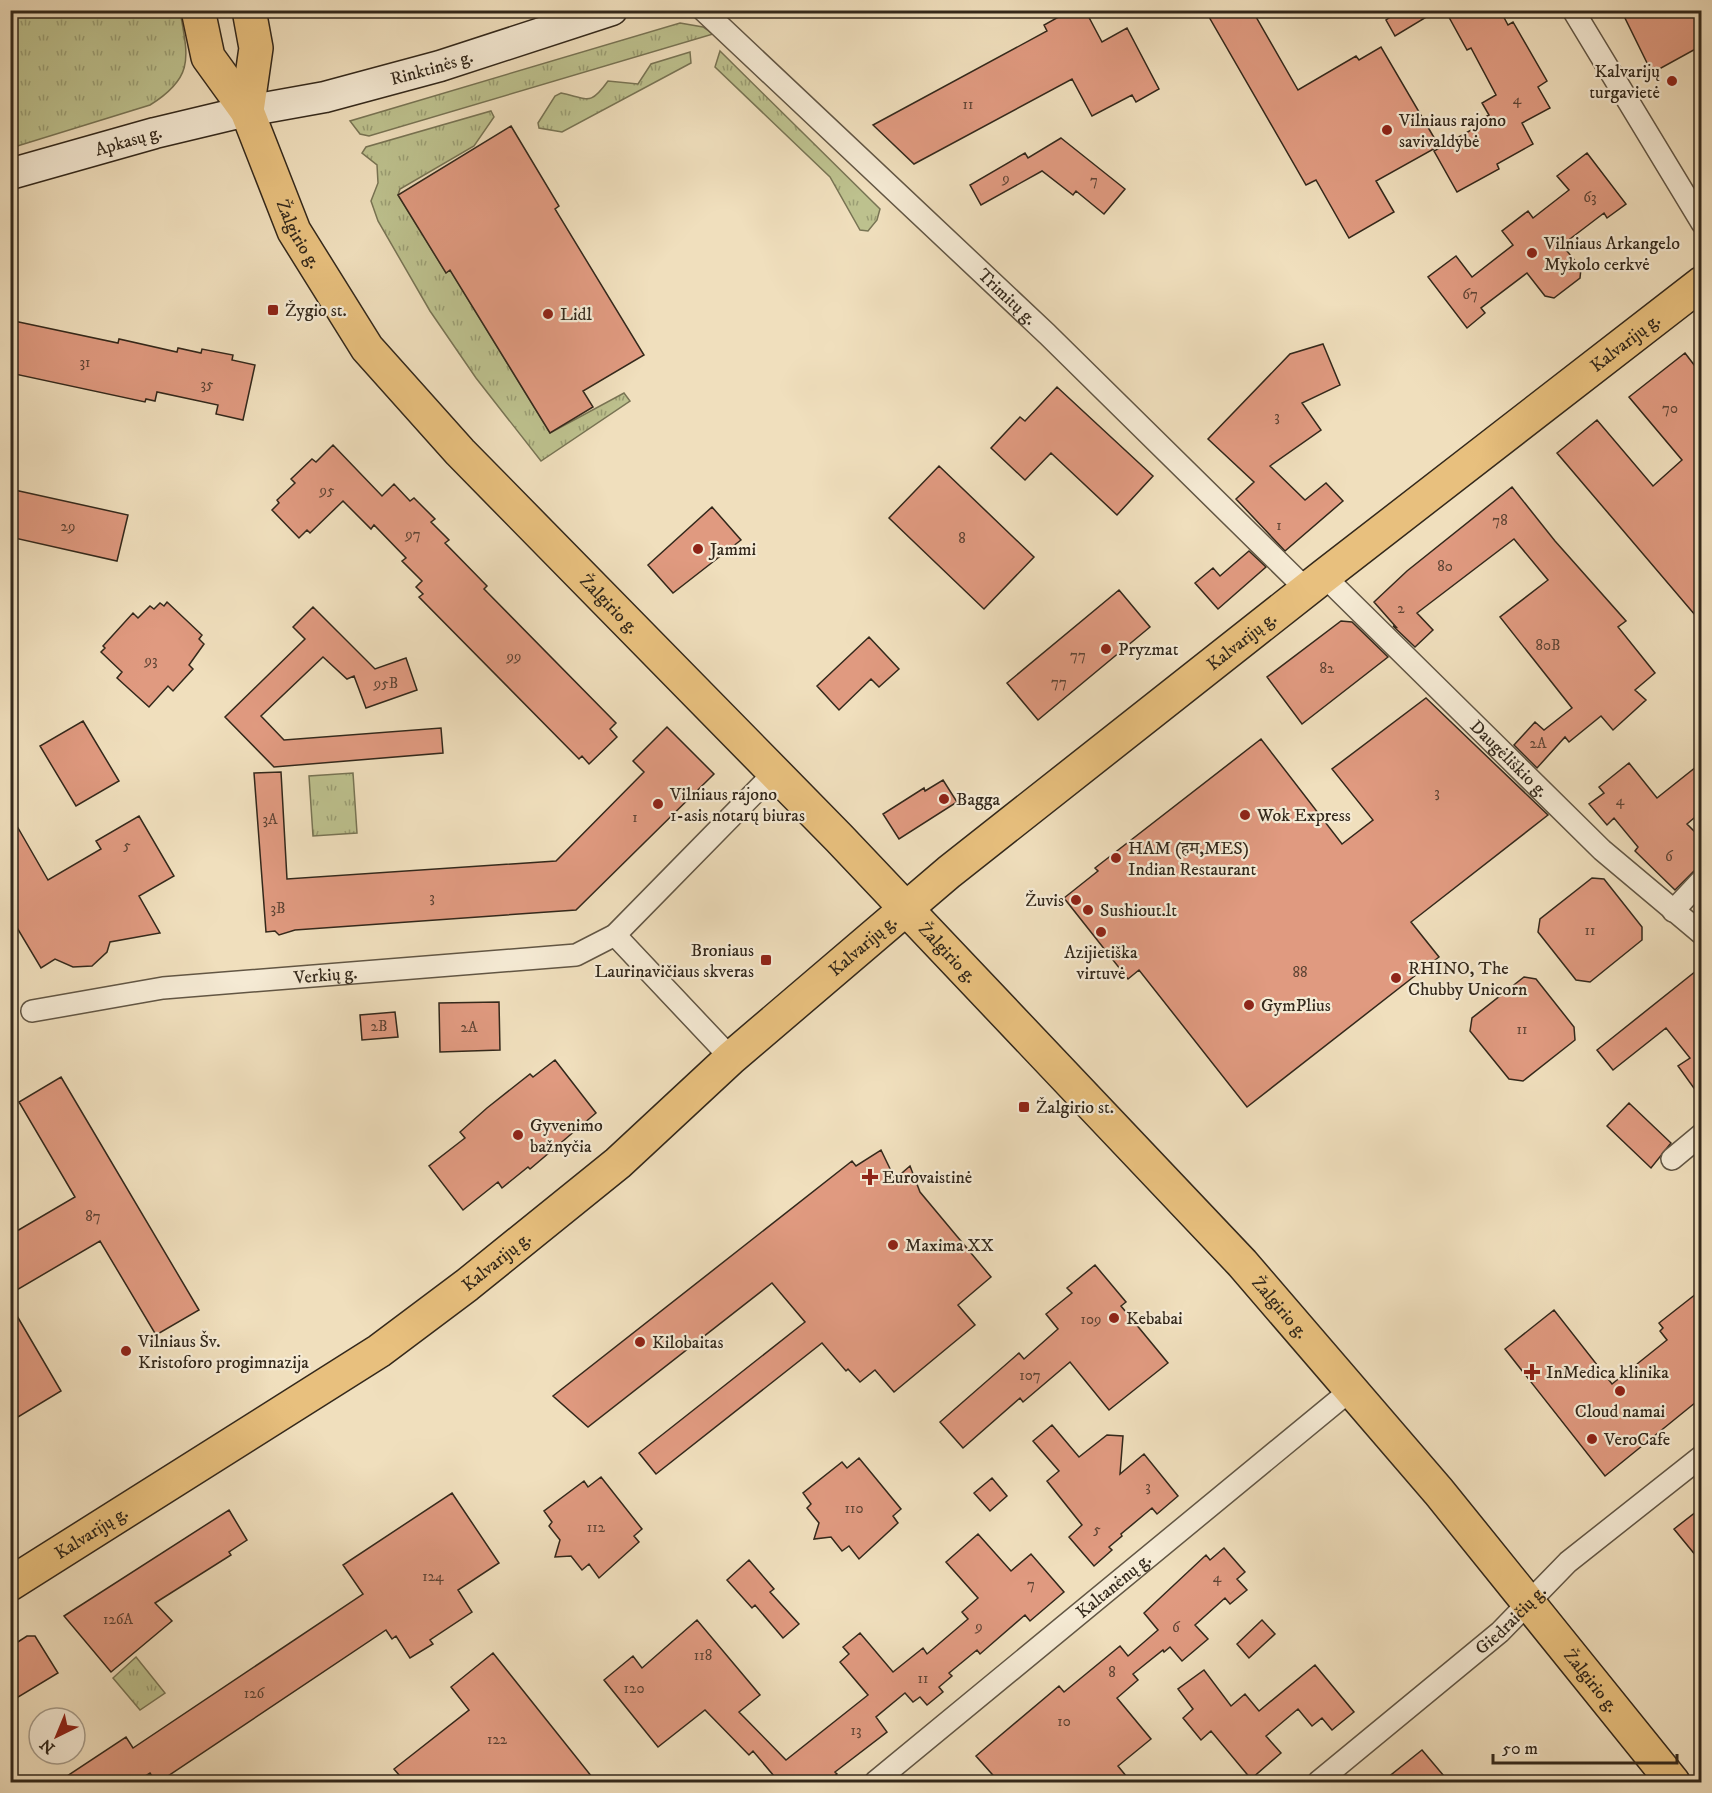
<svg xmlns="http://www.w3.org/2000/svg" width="1712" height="1793" font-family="'IM FELL DW Pica','Noto Serif Devanagari',serif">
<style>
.grass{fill:url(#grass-tufts);stroke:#787454;stroke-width:1.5}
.building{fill:#e09a80;stroke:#33281b;stroke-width:1.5}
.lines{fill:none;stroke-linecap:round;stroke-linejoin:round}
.minor-casing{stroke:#625644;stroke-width:24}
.secondary-casing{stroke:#33281b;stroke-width:33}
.primary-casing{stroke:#33281b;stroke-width:36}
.minor{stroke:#f5ead4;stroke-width:21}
.secondary{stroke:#f5ead4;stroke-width:30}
.primary{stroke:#e8c07e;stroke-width:33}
.poi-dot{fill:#8f2418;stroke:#f5ead4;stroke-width:2}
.labels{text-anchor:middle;stroke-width:4.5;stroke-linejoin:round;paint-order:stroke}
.number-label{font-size:15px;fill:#5e4434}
.street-label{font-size:18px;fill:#33281b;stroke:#f5ead4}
.poi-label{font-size:18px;fill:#33281b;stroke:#f5ead4;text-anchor:start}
</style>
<defs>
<pattern id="grass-tufts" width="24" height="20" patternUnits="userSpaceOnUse" patternTransform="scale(1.5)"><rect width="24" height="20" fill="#bdc18e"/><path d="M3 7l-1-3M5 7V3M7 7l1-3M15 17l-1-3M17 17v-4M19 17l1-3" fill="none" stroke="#9a9d73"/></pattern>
</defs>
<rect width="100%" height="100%" fill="#f0dfbd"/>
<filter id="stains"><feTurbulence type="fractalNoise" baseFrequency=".00333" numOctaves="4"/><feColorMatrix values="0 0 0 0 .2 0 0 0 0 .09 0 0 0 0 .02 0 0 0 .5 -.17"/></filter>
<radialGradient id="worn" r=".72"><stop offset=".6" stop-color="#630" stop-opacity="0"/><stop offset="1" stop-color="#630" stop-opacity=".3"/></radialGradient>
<path class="grass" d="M11 10 180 11C188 57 195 77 150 105L11 148Z
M680 23 703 27 713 34 369 136 360 134 350 121Z
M720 51 880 209 877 220 868 231 860 230 830 177 715 67Z
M690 52 691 63 562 132 539 128 538 123 555 96 561 93C589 99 590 106 608 81L638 84 651 64Z
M491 111 494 117 474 146 400 189 398 195 446 273 450 270 550 433 624 393 630 401 541 461 476 378 430 311 378 221 371 201 378 183 377 165 362 153 366 147Z
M353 773 357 833 313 836 309 776Z
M136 1657 165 1693 140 1710 113 1678Z"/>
<path class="building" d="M1071 10H1085L1102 42 1127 28 1159 89 1136 102 1132 95 1092 116 1072 79 914 164 873 125 1047 31 1044 25Z
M1205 10H1252L1298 90 1356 56 1359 60 1381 47 1439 146 1376 181 1394 212 1349 238 1316 180 1306 185Z
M1401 10H1438L1395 36 1386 20Z
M1445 10H1500L1508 25 1513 22 1547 81 1538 87 1550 108 1522 123 1533 144 1497 164 1499 169 1457 192 1434 151 1473 129 1471 125 1489 115 1482 103 1496 95 1471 48 1467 50Z
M1621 10H1701V46L1652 73Z
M511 126 559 206 555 209 644 355 583 391 593 407 550 433 450 270 446 273 398 195Z
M1061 138 1125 189 1104 214 1076 191 1073 195 1042 171 981 205 970 185 1025 153 1028 158Z
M1587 153 1626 204 1607 218 1604 213 1562 245 1581 268 1580 278 1554 298 1545 296 1527 273 1481 308 1485 313 1467 328 1428 277 1456 256 1472 277 1513 245 1502 231 1528 211 1533 218 1569 190 1557 176Z
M14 321 118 343 119 339 177 352 178 348 201 353 202 349 233 355 232 360 255 365 243 420 216 414 218 405 157 392 155 401 146 399 145 402 10 373V325L13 326Z
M1323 344 1340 385 1302 403 1321 430 1270 466 1305 500 1326 483 1343 501 1285 551 1236 499 1254 482 1208 439 1290 354Z
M1685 353 1701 374V622L1557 453 1597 420 1653 486 1682 460 1629 397Z
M1057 387 1153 476 1117 515 1051 453 1025 480 991 448 1020 417 1025 421Z
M333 445 382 496 394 484 410 501 414 498 435 519 431 522 449 540 445 543 487 586 484 589 616 723 610 729 617 737 589 764 582 756 579 759 419 597 423 594 416 587 422 581 402 561 406 558 374 525 371 529 343 501 310 533 307 530 299 538 272 510 279 503 277 500 295 483 291 479 312 459 316 462Z
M939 466 1034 557 984 609 889 518Z
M1512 487 1555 541 1626 621 1618 627 1655 673 1635 690 1646 700 1613 730 1601 716 1569 742 1565 737 1537 768 1514 745 1535 722 1544 730 1572 708 1500 617 1548 580 1514 539 1417 613 1433 630 1415 647 1393 626 1396 627 1374 602 1407 571Z
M10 489 128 515 117 561 10 537Z
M712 507 741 540 673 593 648 565Z
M1249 551 1266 567 1218 609 1195 583 1213 568 1220 576Z
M1119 590 1150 627 1038 720 1007 683Z
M167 602 202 635 199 639 204 644 189 665 193 669 173 691 168 686 149 707 117 678 122 672 101 652 105 648 103 646 133 613 138 618 150 606 154 609 160 603 164 606Z
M313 607 375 669 406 658 417 690 366 708 354 676 347 679 323 657 261 716 284 740 441 728 443 753 274 767 225 717 305 639 293 627Z
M1341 621 1352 622 1388 657 1302 724 1267 677Z
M869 637 899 669 879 687 871 679 839 710 817 686Z
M1426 698 1548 815 1411 922 1439 957 1247 1107 1139 970 1128 979 1064 898 1098 871 1095 868 1261 739 1342 844 1373 820 1332 769Z
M83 721 119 781 76 806 40 746Z
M667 727 714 774 576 910 295 930 279 935 275 931 266 932 254 773 281 772 287 879 556 861 644 772 633 761Z
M1629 763 1657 798 1701 763V812L1687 824 1701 838V864L1675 890 1635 851 1638 847 1614 818 1607 825 1589 804 1604 793 1599 787Z
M943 780 957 802 899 839 883 814 924 788 925 791Z
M10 814 48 880 101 849 96 841 139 816 174 876 139 896 160 933 110 942 107 952 92 966 73 967 55 959 41 968 10 916Z
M1592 878 1604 879 1642 927V940L1590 982 1576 980 1538 932 1540 919Z
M1701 967V1098L1678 1066 1690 1058 1666 1028 1613 1070 1597 1050Z
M1524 977 1536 979 1574 1027 1575 1040 1523 1081 1509 1079 1470 1031 1472 1018Z
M499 1002 500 1050 440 1052 439 1003Z
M395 1012 398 1037 362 1040 360 1015Z
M555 1060 596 1113 530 1169 528 1167 502 1188 498 1182 463 1210 429 1166 465 1138 460 1132 487 1108 530 1074 533 1077Z
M61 1077 199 1310 156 1335 100 1241 10 1294V1235L75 1197 19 1102Z
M1629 1103 1671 1143 1651 1168 1607 1126Z
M881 1150 895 1179 910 1166 920 1192 991 1277 958 1305 975 1325 894 1392 875 1370 860 1382 848 1369 846 1371 822 1343 656 1474 639 1453 805 1322 772 1283 588 1427 553 1396 852 1161 856 1166Z
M1095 1265 1126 1302 1121 1306 1168 1363 1109 1410 1070 1362 1023 1402 1020 1398 963 1448 940 1422 1019 1353 1024 1359 1058 1329 1046 1314 1072 1293 1067 1288Z
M1701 1290V1398L1605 1476 1505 1349 1554 1310 1612 1384 1667 1340 1660 1331 1663 1328 1659 1323Z
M10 1304 61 1391 18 1417 10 1404Z
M1052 1425 1079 1457 1107 1435 1123 1436 1120 1474 1144 1454 1178 1496 1157 1514 1152 1508 1121 1534 1122 1536 1109 1547 1112 1550 1094 1566 1069 1537 1082 1525 1047 1481 1059 1471 1033 1441Z
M859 1458 901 1509 893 1516 898 1523 859 1559 849 1546 842 1551 831 1537 814 1539 819 1523 807 1508 811 1504 803 1493 842 1462 847 1468Z
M601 1477 642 1529 634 1536 639 1542 599 1578 589 1564 582 1570 571 1556 555 1557 560 1540 549 1526 552 1522 544 1511 584 1481 588 1487Z
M992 1478 1007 1496 990 1511 974 1493Z
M452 1493 499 1563 458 1590 472 1612 430 1640 433 1644 410 1658 396 1636 392 1639 386 1630 159 1782H156L150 1773 136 1782H58L126 1737 133 1748 363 1594 343 1565Z
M1701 1508V1562L1674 1529Z
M229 1510 247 1540 229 1552 231 1555 155 1603 172 1621 111 1672 64 1616Z
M978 1534 1011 1571 1031 1554 1064 1592 1030 1621 1025 1615 980 1654 977 1650 949 1673 952 1676 939 1687 943 1692 927 1705 920 1697 913 1702 905 1693 876 1717 887 1732 835 1772 837 1774 826 1782H779L753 1751 749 1755 705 1710 658 1747 604 1680 633 1656 642 1668 697 1620 760 1695 739 1712 786 1760 868 1695 840 1662 849 1654 843 1647 860 1633 893 1672 923 1648 927 1654 968 1619 962 1612 978 1598 946 1562Z
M1224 1548 1245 1572 1237 1579 1247 1590 1230 1604 1225 1598 1195 1625 1208 1639 1182 1661 1170 1647 1164 1652 1163 1650 1133 1674 1138 1680 1117 1698 1151 1739 1118 1766 1131 1782H999L976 1756 1059 1686 1064 1692 1120 1646 1128 1656 1158 1630 1144 1613 1206 1555 1210 1560Z
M749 1560 774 1589 770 1592 799 1624 783 1638 755 1605 752 1608 727 1580Z
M1262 1620 1275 1634 1249 1658 1237 1644Z
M27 1636H35L58 1673 10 1702V1647Z
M493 1653 596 1782H405L394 1769 469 1710 451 1687Z
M1315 1665 1354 1712 1332 1730 1322 1718 1312 1726 1298 1709 1266 1736 1281 1753 1251 1779 1211 1731 1201 1740 1183 1718 1193 1709 1178 1689 1204 1670 1231 1706 1245 1694 1259 1711Z
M1422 1750 1449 1782H1382Z"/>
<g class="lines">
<g class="minor-casing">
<g id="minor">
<path id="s1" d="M703 10 1047 334 1306 589"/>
<path d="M1573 10 1702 223"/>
<path id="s2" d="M1324 576 1602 850 1702 934"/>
<path d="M1673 911 1702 880"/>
<path d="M615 935 731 1058"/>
<path id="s3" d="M32 1011 163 988 576 955 615 935 775 772"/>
<path d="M1672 1159 1702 1134"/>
<path id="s4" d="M875 1782 1352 1389"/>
<path id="s5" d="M1318 1782 1500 1632 1568 1562 1702 1456"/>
</g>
</g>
<g class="secondary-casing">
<g id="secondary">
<path id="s6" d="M10 174 155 133 247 111 325 97 440 66 612 10"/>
</g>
</g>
<g class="primary-casing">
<g id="primary">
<path id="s7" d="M198 10 208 57 247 111 294 231 367 348 460 452 839 838 1242 1263 1439 1492 1673 1782"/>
<path d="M247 111 256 48 249 10"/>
<path id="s8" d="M10 1584 379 1351 467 1285 618 1163 731 1058 949 872 1324 576 1702 283"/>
</g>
</g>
<use href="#minor" class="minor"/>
<use href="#secondary" class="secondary"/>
<use href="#primary" class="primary"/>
</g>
<g class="poi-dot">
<circle cx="1672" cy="81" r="6"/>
<circle cx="1387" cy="130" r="6"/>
<circle cx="1532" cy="253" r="6"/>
<rect x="267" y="304" width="12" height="12" rx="3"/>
<circle cx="548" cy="314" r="6"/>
<circle cx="698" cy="549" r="6"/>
<circle cx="1106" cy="649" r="6"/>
<circle cx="944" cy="799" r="6"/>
<circle cx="658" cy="804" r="6"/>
<circle cx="1245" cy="815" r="6"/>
<circle cx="1116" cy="858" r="6"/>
<circle cx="1076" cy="900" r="6"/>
<circle cx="1088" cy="910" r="6"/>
<circle cx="1101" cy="932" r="6"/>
<rect x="760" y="954" width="12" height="12" rx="3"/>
<circle cx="1396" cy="978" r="6"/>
<circle cx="1249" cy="1005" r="6"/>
<rect x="1018" y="1101" width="12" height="12" rx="3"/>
<circle cx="518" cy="1135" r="6"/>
<path d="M867 1168h6v6h6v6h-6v6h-6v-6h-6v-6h6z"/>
<circle cx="893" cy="1245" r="6"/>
<circle cx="1114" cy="1318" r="6"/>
<circle cx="640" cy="1342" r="6"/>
<circle cx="126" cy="1351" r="6"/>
<path d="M1529 1363h6v6h6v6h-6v6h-6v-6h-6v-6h6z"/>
<circle cx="1620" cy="1391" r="6"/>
<circle cx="1592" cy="1439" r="6"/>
</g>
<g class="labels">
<g class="number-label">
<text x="1517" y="104">4</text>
<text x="968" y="109">11</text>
<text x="1006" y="183">9</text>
<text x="1094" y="185">7</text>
<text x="1590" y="202">63</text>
<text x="1470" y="299">67</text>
<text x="85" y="367">31</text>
<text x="207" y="389">35</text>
<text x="1670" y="413">70</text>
<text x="1277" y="421">3</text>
<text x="327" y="495">95</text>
<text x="1500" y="525">78</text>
<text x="1279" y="530">1</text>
<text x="68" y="531">29</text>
<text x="413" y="539">97</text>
<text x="962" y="543">8</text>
<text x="1445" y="571">80</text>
<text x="1401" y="613">2</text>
<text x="1548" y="650">80B</text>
<text x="1078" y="660">77</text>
<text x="514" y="661">99</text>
<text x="151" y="665">93</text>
<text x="1327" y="673">82</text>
<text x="1059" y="687">77</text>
<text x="386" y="688">95B</text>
<text x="1538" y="748">2A</text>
<text x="1437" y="797">3</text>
<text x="1620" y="805">4</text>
<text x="635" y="822">1</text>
<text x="270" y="824">3A</text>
<text x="127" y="850">5</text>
<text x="1669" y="861">6</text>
<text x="432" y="902">3</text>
<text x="278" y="913">3B</text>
<text x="1590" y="935">11</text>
<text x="1300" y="977">88</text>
<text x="379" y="1031">2B</text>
<text x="469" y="1032">2A</text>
<text x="1522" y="1034">11</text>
<text x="93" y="1221">87</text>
<text x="1091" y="1324">109</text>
<text x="1030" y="1380">107</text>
<text x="1148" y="1491">3</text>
<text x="854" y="1513">110</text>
<text x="596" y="1532">112</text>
<text x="1097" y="1534">5</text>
<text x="433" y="1581">124</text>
<text x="1217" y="1582">4</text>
<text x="1031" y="1589">7</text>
<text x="118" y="1624">126A</text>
<text x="979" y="1631">9</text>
<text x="1176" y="1632">6</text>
<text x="703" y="1660">118</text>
<text x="1112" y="1677">8</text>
<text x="923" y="1683">11</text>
<text x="634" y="1693">120</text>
<text x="254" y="1698">126</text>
<text x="1064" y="1726">10</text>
<text x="856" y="1735">13</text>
<text x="497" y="1744">122</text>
</g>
<g class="street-label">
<text dy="6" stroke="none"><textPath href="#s6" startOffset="435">Rinktinės g.</textPath></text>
<text dy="6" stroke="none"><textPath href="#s6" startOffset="123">Apkasų g.</textPath></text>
<text dy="6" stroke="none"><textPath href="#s7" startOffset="248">Žalgirio g.</textPath></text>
<text dy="6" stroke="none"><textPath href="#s1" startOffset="418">Trimitų g.</textPath></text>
<text dy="6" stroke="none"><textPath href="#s8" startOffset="2040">Kalvarijų g.</textPath></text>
<text dy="6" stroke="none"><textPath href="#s7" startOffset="734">Žalgirio g.</textPath></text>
<text dy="6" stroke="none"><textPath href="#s8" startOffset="1554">Kalvarijų g.</textPath></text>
<text dy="6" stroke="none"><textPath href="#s2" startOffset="260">Daugėliškio g.</textPath></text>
<text dy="6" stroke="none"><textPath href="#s8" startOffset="1068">Kalvarijų g.</textPath></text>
<text dy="6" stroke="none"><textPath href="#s7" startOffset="1220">Žalgirio g.</textPath></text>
<text dy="6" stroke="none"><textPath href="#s3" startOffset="296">Verkių g.</textPath></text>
<text dy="6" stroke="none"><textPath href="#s8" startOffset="584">Kalvarijų g.</textPath></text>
<text dy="6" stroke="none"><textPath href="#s7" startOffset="1706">Žalgirio g.</textPath></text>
<text dy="6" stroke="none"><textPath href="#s8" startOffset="96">Kalvarijų g.</textPath></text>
<text dy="6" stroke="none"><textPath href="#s4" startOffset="309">Kaltanėnų g.</textPath></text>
<text dy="6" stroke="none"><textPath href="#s5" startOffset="252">Giedraičių g.</textPath></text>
<text dy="6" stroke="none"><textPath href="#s7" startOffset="2192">Žalgirio g.</textPath></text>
</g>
<g class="poi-label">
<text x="1660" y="77" text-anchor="end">Kalvarijų<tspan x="1660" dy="21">turgavietė</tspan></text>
<text x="1399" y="126">Vilniaus rajono<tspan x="1399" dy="21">savivaldybė</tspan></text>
<text x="1544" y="249">Vilniaus Arkangelo<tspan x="1544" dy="21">Mykolo cerkvė</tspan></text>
<text x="285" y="316">Žygio st.</text>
<text x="560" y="320">Lidl</text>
<text x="710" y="555">Jammi</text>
<text x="1118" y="655">Pryzmat</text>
<text x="670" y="800">Vilniaus rajono<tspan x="670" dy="21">1-asis notarų biuras</tspan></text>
<text x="956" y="805">Bagga</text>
<text x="1257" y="821">Wok Express</text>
<text x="1128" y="854">HAM (हम,MES)<tspan x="1128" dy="21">Indian Restaurant</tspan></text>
<text x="1064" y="906" text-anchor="end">Žuvis</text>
<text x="1100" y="916">Sushiout.lt</text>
<text x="754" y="956" text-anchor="end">Broniaus<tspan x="754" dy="21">Laurinavičiaus skveras</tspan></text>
<text x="1101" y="958" text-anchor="middle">Azijietiška<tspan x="1101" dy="21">virtuvė</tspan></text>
<text x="1408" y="974">RHINO, The<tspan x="1408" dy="21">Chubby Unicorn</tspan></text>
<text x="1261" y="1011">GymPlius</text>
<text x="1036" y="1113">Žalgirio st.</text>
<text x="530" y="1131">Gyvenimo<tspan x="530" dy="21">bažnyčia</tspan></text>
<text x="882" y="1183">Eurovaistinė</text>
<text x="905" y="1251">Maxima XX</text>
<text x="1126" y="1324">Kebabai</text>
<text x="138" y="1347">Vilniaus Šv.<tspan x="138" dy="21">Kristoforo progimnazija</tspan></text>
<text x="652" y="1348">Kilobaitas</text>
<text x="1546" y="1378">InMedica klinika</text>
<text x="1620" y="1417" text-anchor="middle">Cloud namai</text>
<text x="1604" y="1445">VeroCafe</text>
</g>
</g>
<rect width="1712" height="1793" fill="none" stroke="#f0dfbd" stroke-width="36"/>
<rect x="12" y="12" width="1688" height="1769" fill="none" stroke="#33281b" stroke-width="3"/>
<rect x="18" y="18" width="1676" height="1757" fill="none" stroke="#33281b" stroke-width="1.5"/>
<g transform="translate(57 1736) rotate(223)"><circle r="28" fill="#f5ead4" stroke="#a79c8a" stroke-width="1.5"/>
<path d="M0-4.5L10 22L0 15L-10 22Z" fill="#8f2418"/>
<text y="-9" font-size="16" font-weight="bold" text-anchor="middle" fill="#33281b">N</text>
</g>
<path d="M1493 1754v9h184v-9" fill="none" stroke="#33281b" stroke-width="3"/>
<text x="1502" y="1754" font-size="18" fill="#33281b" stroke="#f5ead4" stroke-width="4.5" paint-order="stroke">50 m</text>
<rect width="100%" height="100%" filter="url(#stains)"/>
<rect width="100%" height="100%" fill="url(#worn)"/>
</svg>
